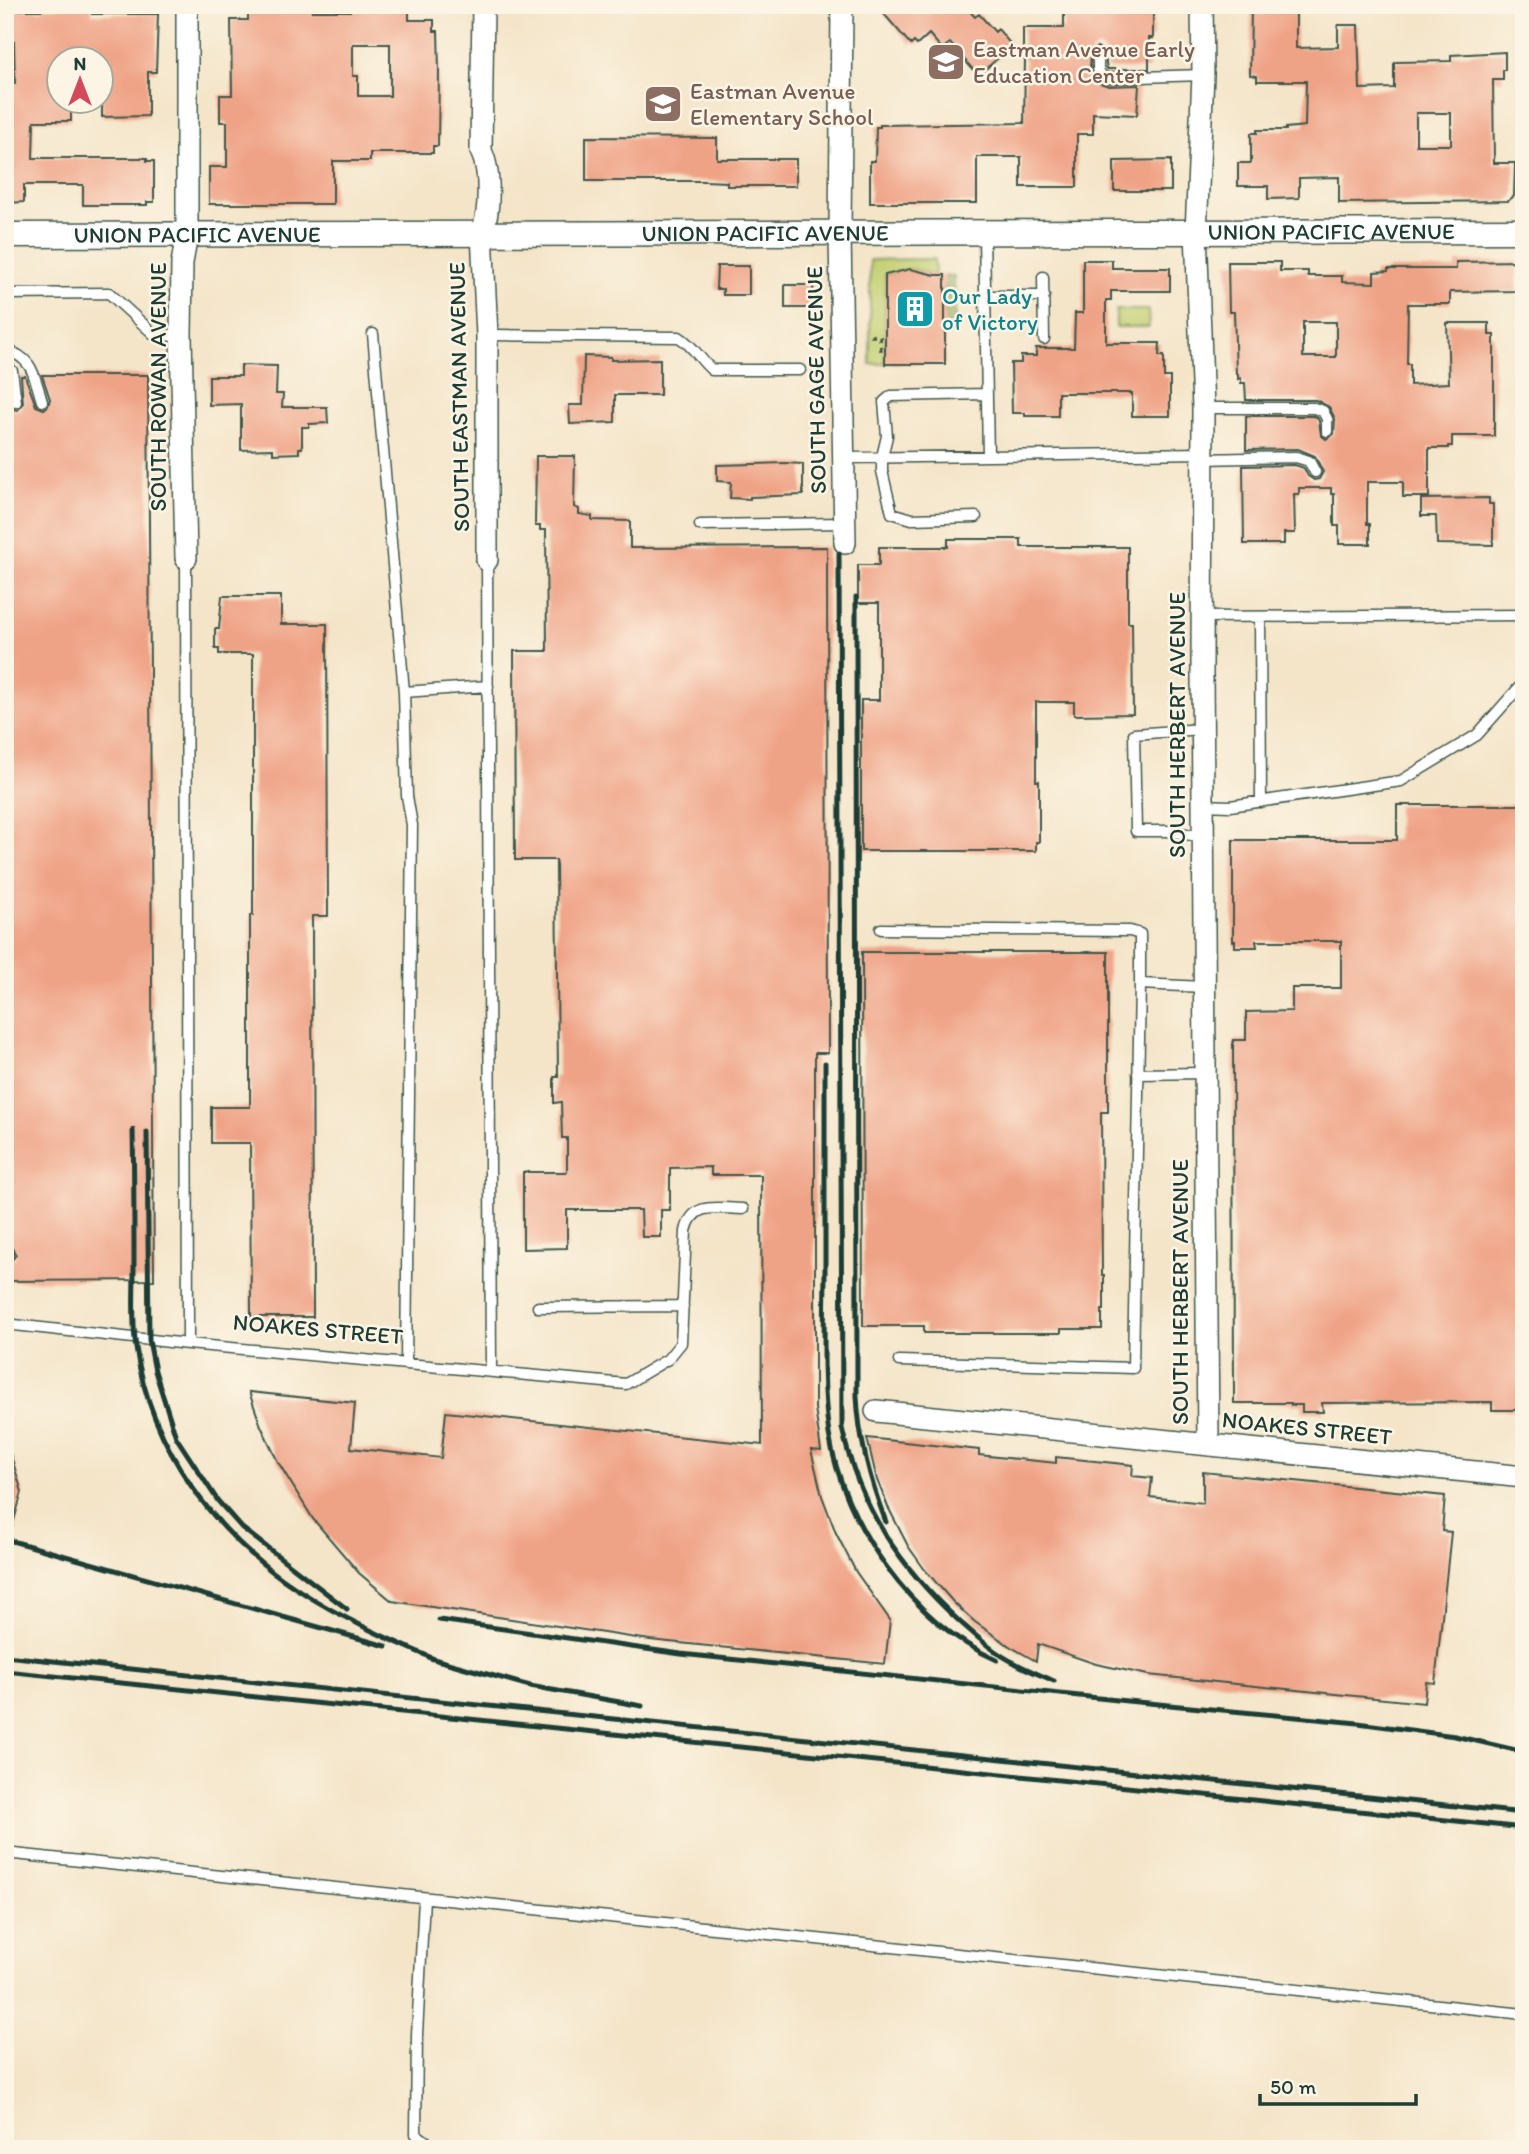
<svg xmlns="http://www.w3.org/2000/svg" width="1529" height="2154" font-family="Itim,sans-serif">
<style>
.green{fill:#c2d072;stroke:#708653;stroke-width:2}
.forest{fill:#99b264;stroke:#5c784c;stroke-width:2}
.building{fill:#efa386;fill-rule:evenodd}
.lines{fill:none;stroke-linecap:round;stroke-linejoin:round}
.service-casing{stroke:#3f564a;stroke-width:13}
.minor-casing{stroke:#3f564a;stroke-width:24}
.tertiary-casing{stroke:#3f564a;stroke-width:27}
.path{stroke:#3f564a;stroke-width:3.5;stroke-dasharray:5 5;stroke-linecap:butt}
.service{stroke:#fff;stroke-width:10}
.minor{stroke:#fff;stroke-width:21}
.tertiary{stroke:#fff;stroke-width:24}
.rail{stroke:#1f3d34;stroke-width:5}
.labels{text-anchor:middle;stroke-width:5;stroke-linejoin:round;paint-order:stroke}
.education-label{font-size:23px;fill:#785e54;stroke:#fcf5e5;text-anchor:start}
.street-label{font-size:23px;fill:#1f3d34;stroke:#fcf5e5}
.culture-label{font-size:23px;fill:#0d838f;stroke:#fcf5e5;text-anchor:start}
</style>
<rect width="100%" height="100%" fill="#fcf5e5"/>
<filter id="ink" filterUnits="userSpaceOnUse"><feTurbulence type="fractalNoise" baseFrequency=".0143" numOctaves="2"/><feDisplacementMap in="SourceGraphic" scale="14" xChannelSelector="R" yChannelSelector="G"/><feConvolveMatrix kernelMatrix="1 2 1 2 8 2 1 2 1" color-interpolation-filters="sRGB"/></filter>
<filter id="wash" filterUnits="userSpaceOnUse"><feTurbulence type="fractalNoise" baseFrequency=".00686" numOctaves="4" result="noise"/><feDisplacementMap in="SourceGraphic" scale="28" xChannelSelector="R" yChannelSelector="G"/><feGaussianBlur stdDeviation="1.57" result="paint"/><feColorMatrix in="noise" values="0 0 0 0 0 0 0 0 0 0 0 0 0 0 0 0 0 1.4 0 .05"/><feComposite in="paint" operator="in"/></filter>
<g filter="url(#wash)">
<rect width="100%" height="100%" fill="#f4e5c9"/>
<path class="green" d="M934 259 935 275 910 269 885 275V364H870V260Z
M1116 310H1148L1149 327H1116Z"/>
<path class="forest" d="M945 275 954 276 955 328 954 332 945 333Z"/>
<g id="blocks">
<path class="building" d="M72 5H92V14H158L156 72H148V116L102 117V60H60V102H71V121H34L33 158H147V161H154V202H147V205H83V185H24V202L5 203V164H10V121H5V88H12V83H15L14 42H5V10H43V8L72 7Z
M248 5H312V11H350V5H409V20H434V31H438L439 71 438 146H433V153H370V161H333V204H209V167H227V122H220V95H232L231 20H248ZM353 44H390V96H358V76H353Z
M893 5H964L975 17 979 14 995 32 998 29 1012 46 982 72 979 68 975 72 950 43 942 49 929 34 917 45 914 42 911 45 884 14Z
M1064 5H1148V9L1153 8V38H1149V69H1107L1104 51 1097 47 1091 52 1090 70 1096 82 1109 86 1139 85 1137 115 1093 113V134H1077V187H1021V157H977V203H870V161H875L876 127H880V125L1024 123 1025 59H1023V28H1064Z
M1251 5H1296V48L1338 47V25H1358L1360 89 1394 88V64L1396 62 1451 61V55L1505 52V70H1503V80H1493L1494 163H1515L1514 196 1508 201 1339 203V177L1299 178V198L1268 199V186H1238V163H1251V133H1257V130H1286V128L1305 126 1306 81H1257V76L1250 75ZM1416 113H1451V145H1416Z
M586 137 717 138V159H796V186H727V182L705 181H586Z
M1171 160V191H1114V161Z
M1083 260H1112V268H1170V291H1111V300H1106V343H1160L1159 356H1164V377H1170V416H1132V393H1058V416H1025V413H1012L1011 363H1021V356H1036V348H1074L1075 313H1083Z
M1517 261V291L1450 292V304H1408L1407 364H1410V385L1449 383 1447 323H1489V335H1494V436H1452V446H1448V448H1429V497H1403V482H1367V524H1370V544H1339V526H1334V494H1331V488H1299V494H1294L1295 533H1284V544H1244L1243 466 1295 465 1304 468 1308 476 1314 480 1319 479 1323 472 1315 456 1298 449 1246 450V416H1313L1317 417 1319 421 1321 435 1326 439 1334 434 1335 419 1329 407 1316 400H1246L1245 383H1241V378L1238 379V374H1236L1234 312H1229L1228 262H1280V271H1308V276H1342V282L1374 283V272L1388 271V269H1456V262ZM1303 322H1336V357H1303Z
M717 266H749V295H723V289H716Z
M910 269 935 275H945V364H885V275Z
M785 285H813L814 308H785Z
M584 356 611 357V360L660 359V395H615V422L570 424 569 405H583Z
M241 365 277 366 276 394H283L282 407H327L328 423 309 424V427H302V448H299V453L273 454V449L241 450V404L209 405V376H241Z
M42 375H148L154 1280 5 1281V1262L12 1260 16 1255 12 1248 5 1246V380L8 403 12 409 18 410 23 404 21 376H25L36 406 44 409 48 406 50 399Z
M536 456H575L574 507 579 509V514L592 516V520L630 521V548L827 547 828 1053H815V1408L821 1451 811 1450 822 1496 836 1533 856 1572 890 1620 885 1664 650 1640 392 1601 359 1573 313 1519 278 1462 261 1426 249 1392 355 1403 351 1448 441 1458 446 1412 762 1445 761 1175H711V1167L670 1168V1210H661V1237H642L641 1210H567V1248L523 1249V1172H567V1138H562L561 1102 554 1103V1077H558L556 860H515L514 651H547L546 530H540V526H535Z
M785 463 803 464V495L750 497V499L730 498 731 482 717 481V465Z
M1489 498V504H1493V545L1437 544 1436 516H1421V499Z
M948 539H1021V547H1128V623H1132L1133 714 1074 715V702H1036V781H1039V842H1036V851H861V700H879V603H858V565H879V547H948Z
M222 596H281V624H327L328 916H312L313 1317H251L250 1143H211V1107H250V915H253V654H219V649H215V629H219Z
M1397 805H1524V1410H1492V1402L1322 1403 1323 1412H1302V1405H1291V1403H1234L1233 1040H1246V1012L1292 1011V988H1341V941H1256L1257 947H1235V941H1233V840H1397Z
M862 952H1108V1112H1101L1102 1275H1104V1310H1102V1329H1061V1333H924V1326H863Z
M867 1438 979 1450V1455L1056 1463V1457L1133 1465 1132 1476 1152 1478 1150 1497 1203 1503V1472L1445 1496 1442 1531 1451 1532 1435 1683 1426 1682 1424 1703 1148 1675 1096 1664 1038 1644 1036 1661 1011 1647 975 1622 954 1603 925 1570 908 1546 888 1507 877 1480Z
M9 1449 22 1492 10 1535 5 1534V1450Z"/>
</g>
</g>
<g filter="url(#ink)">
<use href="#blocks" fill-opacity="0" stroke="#3f564a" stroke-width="2"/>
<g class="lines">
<g class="service-casing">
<path id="service" d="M1098 55V69L1101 76 1109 78 1203 75
M984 234 988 456
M1043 277 1044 339
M5 294 109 293 156 336 181 335
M986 296H1044
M373 334 404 692
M487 335 679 337C695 347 698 358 712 370H800
M5 350C33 357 34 376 42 401
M5 363 12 371 16 402
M1203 408H1314L1323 411 1327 419V431
M845 458 1203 453
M1203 459 1296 457 1309 461 1315 472
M976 517 912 519 892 513 882 471V457L887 436 884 402 891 396 987 394
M700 525 845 523
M186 558 188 1344
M487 560 491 1371
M1202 617 1524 615
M1260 617 1261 802
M1202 729 1134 734 1136 831H1168L1203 837
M1203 805 1230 806 1401 781 1477 735 1524 682
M881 929 1130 931 1140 934V984L1204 987
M1138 1074 1205 1073
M5 1254H8
M538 1307 683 1306
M5 1324 188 1344 626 1384 668 1359 681 1343 686 1231C693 1200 717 1209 743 1209
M899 1361 1133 1368 1140 984
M406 1363 412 825 407 796 404 692 488 686
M5 1853 1524 2014
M424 1898 417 2035 416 2134 436 2149"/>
</g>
<g class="minor-casing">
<path id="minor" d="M483 5 481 151C491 171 490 212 482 233L487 335V560
M842 5 840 233 845 543
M1202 5 1203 75 1196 232 1203 408 1202 672 1208 1444
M186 558 181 335 182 263 187 235V5
M876 1411 1524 1477"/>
</g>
<g class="tertiary-casing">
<g id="tertiary">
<path id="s1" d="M5 235 1524 231"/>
</g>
</g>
<path class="path" d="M870 336H880L881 352H885"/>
<use href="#service" class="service"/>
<use href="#minor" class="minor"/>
<use href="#tertiary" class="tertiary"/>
<path class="rail" d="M839 553 842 1428C859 1507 900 1567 959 1621 976 1636 994 1653 1015 1663 1027 1670 1041 1675 1054 1681
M856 597 857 1396C859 1440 870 1481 886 1522
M825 1063C825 1131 825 1198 825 1265 825 1321 821 1378 829 1434 843 1524 913 1624 997 1660
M133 1130C134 1176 134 1222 134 1268 134 1294 132 1323 136 1348 151 1447 213 1534 297 1589 341 1618 390 1640 439 1661
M147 1132 149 1340 155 1371 176 1437 218 1501 242 1528 347 1609
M5 1539 386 1646
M439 1620 681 1654 1127 1701 1358 1723 1455 1736 1524 1752
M5 1656 1524 1813
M430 1658 530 1686 642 1706
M5 1671 1524 1828"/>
</g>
</g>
<defs>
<g id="school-square" transform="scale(2.0125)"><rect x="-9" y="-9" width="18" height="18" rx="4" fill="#8d6e63" stroke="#fcf5e5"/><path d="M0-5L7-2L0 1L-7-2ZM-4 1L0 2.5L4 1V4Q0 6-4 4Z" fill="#fff"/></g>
<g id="building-square" transform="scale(2.0125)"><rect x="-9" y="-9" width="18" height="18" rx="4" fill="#0f9aa8" stroke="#fcf5e5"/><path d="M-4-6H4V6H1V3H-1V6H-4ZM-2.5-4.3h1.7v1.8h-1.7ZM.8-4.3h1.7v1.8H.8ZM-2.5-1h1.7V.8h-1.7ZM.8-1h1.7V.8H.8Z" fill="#fff"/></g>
</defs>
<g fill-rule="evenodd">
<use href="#school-square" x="946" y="62"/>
<use href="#school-square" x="663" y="104"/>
<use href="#building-square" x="915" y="309"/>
</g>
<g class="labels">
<g class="education-label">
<text x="973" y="57">Eastman Avenue Early<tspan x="973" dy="26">Education Center</tspan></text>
<text x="690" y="99">Eastman Avenue<tspan x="690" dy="26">Elementary School</tspan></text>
</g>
<g class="street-label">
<text dy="8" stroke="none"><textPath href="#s1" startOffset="1326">UNION PACIFIC AVENUE</textPath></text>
<text dy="8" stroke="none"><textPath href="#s1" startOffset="760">UNION PACIFIC AVENUE</textPath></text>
<text dy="8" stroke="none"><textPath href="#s1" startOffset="192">UNION PACIFIC AVENUE</textPath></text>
<text transform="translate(816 380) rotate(-91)" y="8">SOUTH GAGE AVENUE</text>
<text transform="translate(158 387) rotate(-90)" y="8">SOUTH ROWAN AVENUE</text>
<text transform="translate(459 397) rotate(-91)" y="8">SOUTH EASTMAN AVENUE</text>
<text transform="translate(1177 725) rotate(-90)" y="8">SOUTH HERBERT AVENUE</text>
<text transform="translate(1180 1292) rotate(-90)" y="8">SOUTH HERBERT AVENUE</text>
<text transform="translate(318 1329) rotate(5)" y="8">NOAKES STREET</text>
<text transform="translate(1307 1428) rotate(6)" y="8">NOAKES STREET</text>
</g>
<g class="culture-label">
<text x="942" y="304">Our Lady<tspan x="942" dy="26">of Victory</tspan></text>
</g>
</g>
<rect width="1529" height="2154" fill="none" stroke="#fcf5e5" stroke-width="28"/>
<g transform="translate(80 80)"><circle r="33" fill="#fcf5e5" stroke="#a4ab9e" stroke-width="2"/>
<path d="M0-5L12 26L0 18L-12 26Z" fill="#d1495b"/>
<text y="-10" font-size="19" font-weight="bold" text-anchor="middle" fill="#1f3d34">N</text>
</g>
<path d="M1260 2094v10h156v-10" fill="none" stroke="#1f3d34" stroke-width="3.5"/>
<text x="1270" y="2094" font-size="21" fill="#1f3d34" stroke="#fcf5e5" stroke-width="5" paint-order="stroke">50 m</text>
</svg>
